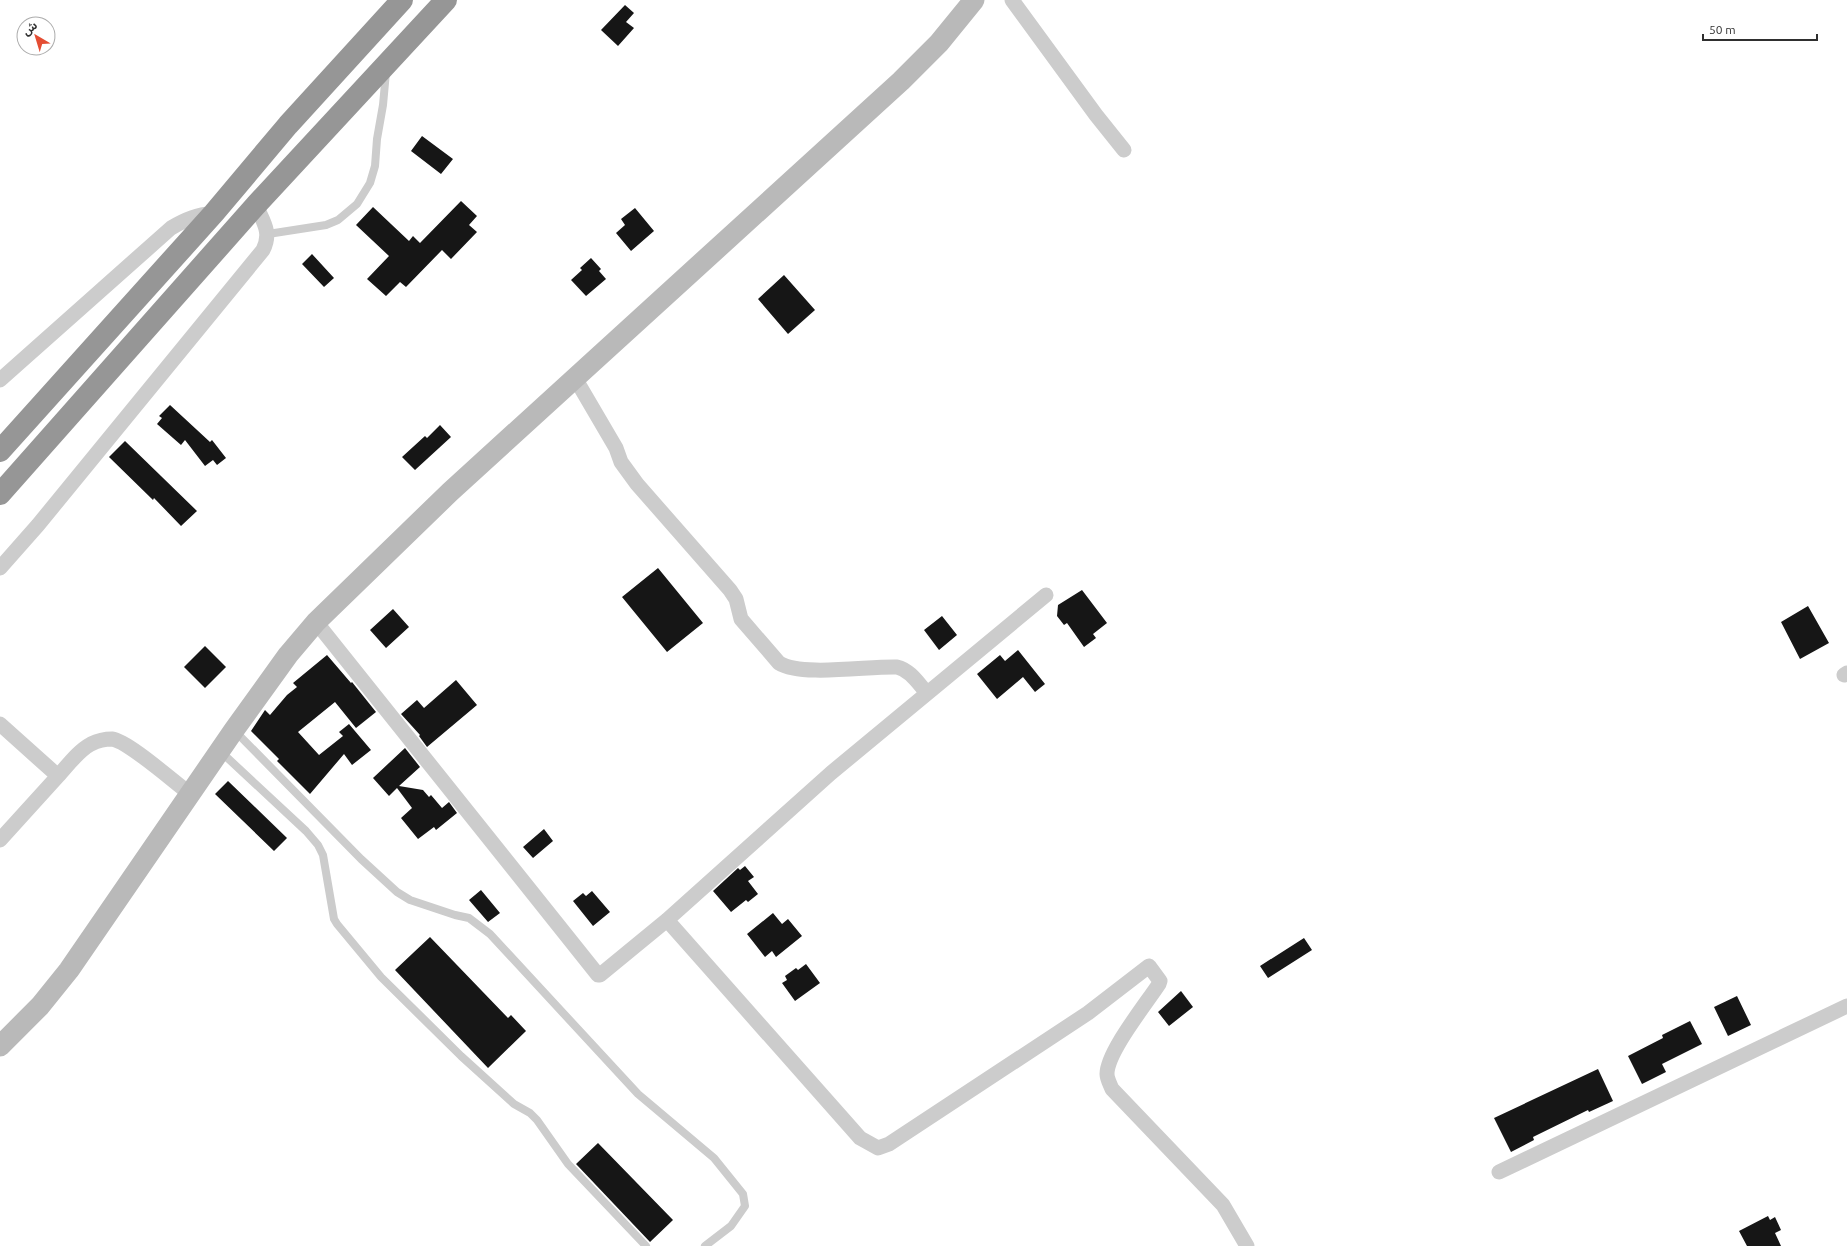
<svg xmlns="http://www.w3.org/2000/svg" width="1847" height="1246" font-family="Ubuntu,'Noto Sans Arabic',sans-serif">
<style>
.building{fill:#161616}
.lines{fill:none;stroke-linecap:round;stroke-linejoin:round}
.lane{stroke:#ccc;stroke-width:8}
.street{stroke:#ccc;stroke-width:15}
.secondary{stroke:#b9b9b9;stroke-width:21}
.highway{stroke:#969696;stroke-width:22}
</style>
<rect width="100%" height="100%" fill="#fff"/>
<path class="building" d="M625 5 634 13 626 22 634 28 618 46 601 30Z
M422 136 453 159 441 174 411 151Z
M461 201 477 216 469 225 477 232 451 259 442 250 406 287 400 282 386 296 367 279 389 256 356 225 373 207 409 241 413 236 420 243Z
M635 208 654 231 631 251 616 233 625 225 621 219Z
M312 254 334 278 324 287 302 264Z
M591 258 601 269 599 271 606 279 586 296 571 280 582 270 580 268Z
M784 275 815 310 788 334 758 299Z
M170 405 210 442 212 440 226 458 217 465 213 460 205 466 185 440 181 445 157 424 162 418 159 416Z
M440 425 451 437 415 470 402 457 425 436 427 438Z
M125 441 197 511 181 526 154 498 153 500 109 457Z
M658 568 703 623 667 652 622 597Z
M1082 590 1107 623 1093 634 1096 638 1084 647 1067 623 1064 625 1057 616 1058 605Z
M1808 606 1829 643 1800 659 1781 622Z
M393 609 409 627 386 648 370 630Z
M942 616 957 635 939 650 924 630Z
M205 646 226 667 205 688 184 667Z
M1018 650 1045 684 1035 692 1023 677 997 699 977 674 1000 655 1005 661Z
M327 655 351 683 352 682 376 712 356 728 335 702 298 732 319 755 343 736 339 732 349 724 371 750 352 765 344 754 310 794 277 761 279 759 251 731 265 710 270 715 287 695 297 687 293 683Z
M456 680 477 705 427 747 419 736 420 735 401 714 417 700 424 708Z
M405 748 420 767 399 786 423 790 429 797 431 795 442 808 449 802 457 813 436 830 434 827 418 839 401 818 412 808 397 788 389 796 373 778Z
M228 781 287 838 274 851 215 794Z
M544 829 553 841 533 858 523 847Z
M745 866 754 877 748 881 758 894 748 902 746 900 731 912 713 891 738 868 740 870Z
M481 890 500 913 488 922 469 900Z
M592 891 610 912 593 926 573 901 583 893 586 896Z
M773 913 782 924 788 919 802 936 776 957 772 951 765 957 747 934Z
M430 937 508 1018 511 1015 526 1031 488 1068 395 970Z
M1304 938 1312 950 1268 978 1260 966Z
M806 964 820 983 795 1001 782 983 787 980 785 976 796 968 798 970Z
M1181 991 1193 1007 1169 1026 1158 1012Z
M1737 996 1751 1025 1728 1036 1714 1007Z
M1690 1021 1702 1044 1662 1064 1666 1072 1642 1084 1628 1056 1663 1038 1662 1035Z
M1598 1069 1613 1101 1589 1112 1588 1110 1533 1137 1534 1140 1511 1152 1494 1118Z
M598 1143 673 1220 650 1242 576 1164Z
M1768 1216 1770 1220 1775 1217 1781 1230 1775 1233 1781 1246H1747L1739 1231Z"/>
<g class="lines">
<path class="lane" d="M268 234 326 225 338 220 357 204 370 183 375 166 377 139 383 105 386 72
M234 730 361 859 397 892 410 900 455 915 469 918 490 934 638 1094 714 1158 743 1194 745 1206 731 1226 705 1246
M220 751 306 831 318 845 323 855 334 919 337 924 381 977 461 1056 514 1104 530 1113 537 1120 568 1164 646 1246"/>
<path class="street" d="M1012 0 1096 115 1124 150
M575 378 616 448 621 462 637 484 730 590 736 599 741 619 779 663C802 677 868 666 897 667 910 670 918 683 927 693
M0 380 171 228C186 219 197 215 214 213
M0 568 38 525 263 250C272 232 263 222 256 205
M316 622 598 975H600L667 920 831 773 1046 595
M1844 675 1847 673
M0 724 58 776 0 840
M58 776C68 765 78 751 91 744 97 741 106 739 112 739 128 741 174 782 189 793
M667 920 860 1138 878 1148 889 1144 1088 1013 1149 966 1160 981 1159 984C1146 1004 1107 1052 1107 1074 1107 1079 1110 1084 1112 1089L1223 1205 1247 1246
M1499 1172 1847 1006"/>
<path class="secondary" d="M0 1046 40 1006 69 970 234 730 288 655 316 622 450 492 901 81 939 43 974 0"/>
<path class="highway" d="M0 451 214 213 288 125 402 0
M0 494 256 205 446 0"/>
</g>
<g transform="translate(36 36) rotate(322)"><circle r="19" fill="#ffffff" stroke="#acacac"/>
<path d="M0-3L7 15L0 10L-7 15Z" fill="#e44d33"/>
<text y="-6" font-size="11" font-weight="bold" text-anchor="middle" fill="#2f2f2f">ش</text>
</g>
<path d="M1703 34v6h114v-6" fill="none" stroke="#2f2f2f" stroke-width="2"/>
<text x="1709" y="34" font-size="12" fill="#2f2f2f" stroke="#ffffff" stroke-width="3" paint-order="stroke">50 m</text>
</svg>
